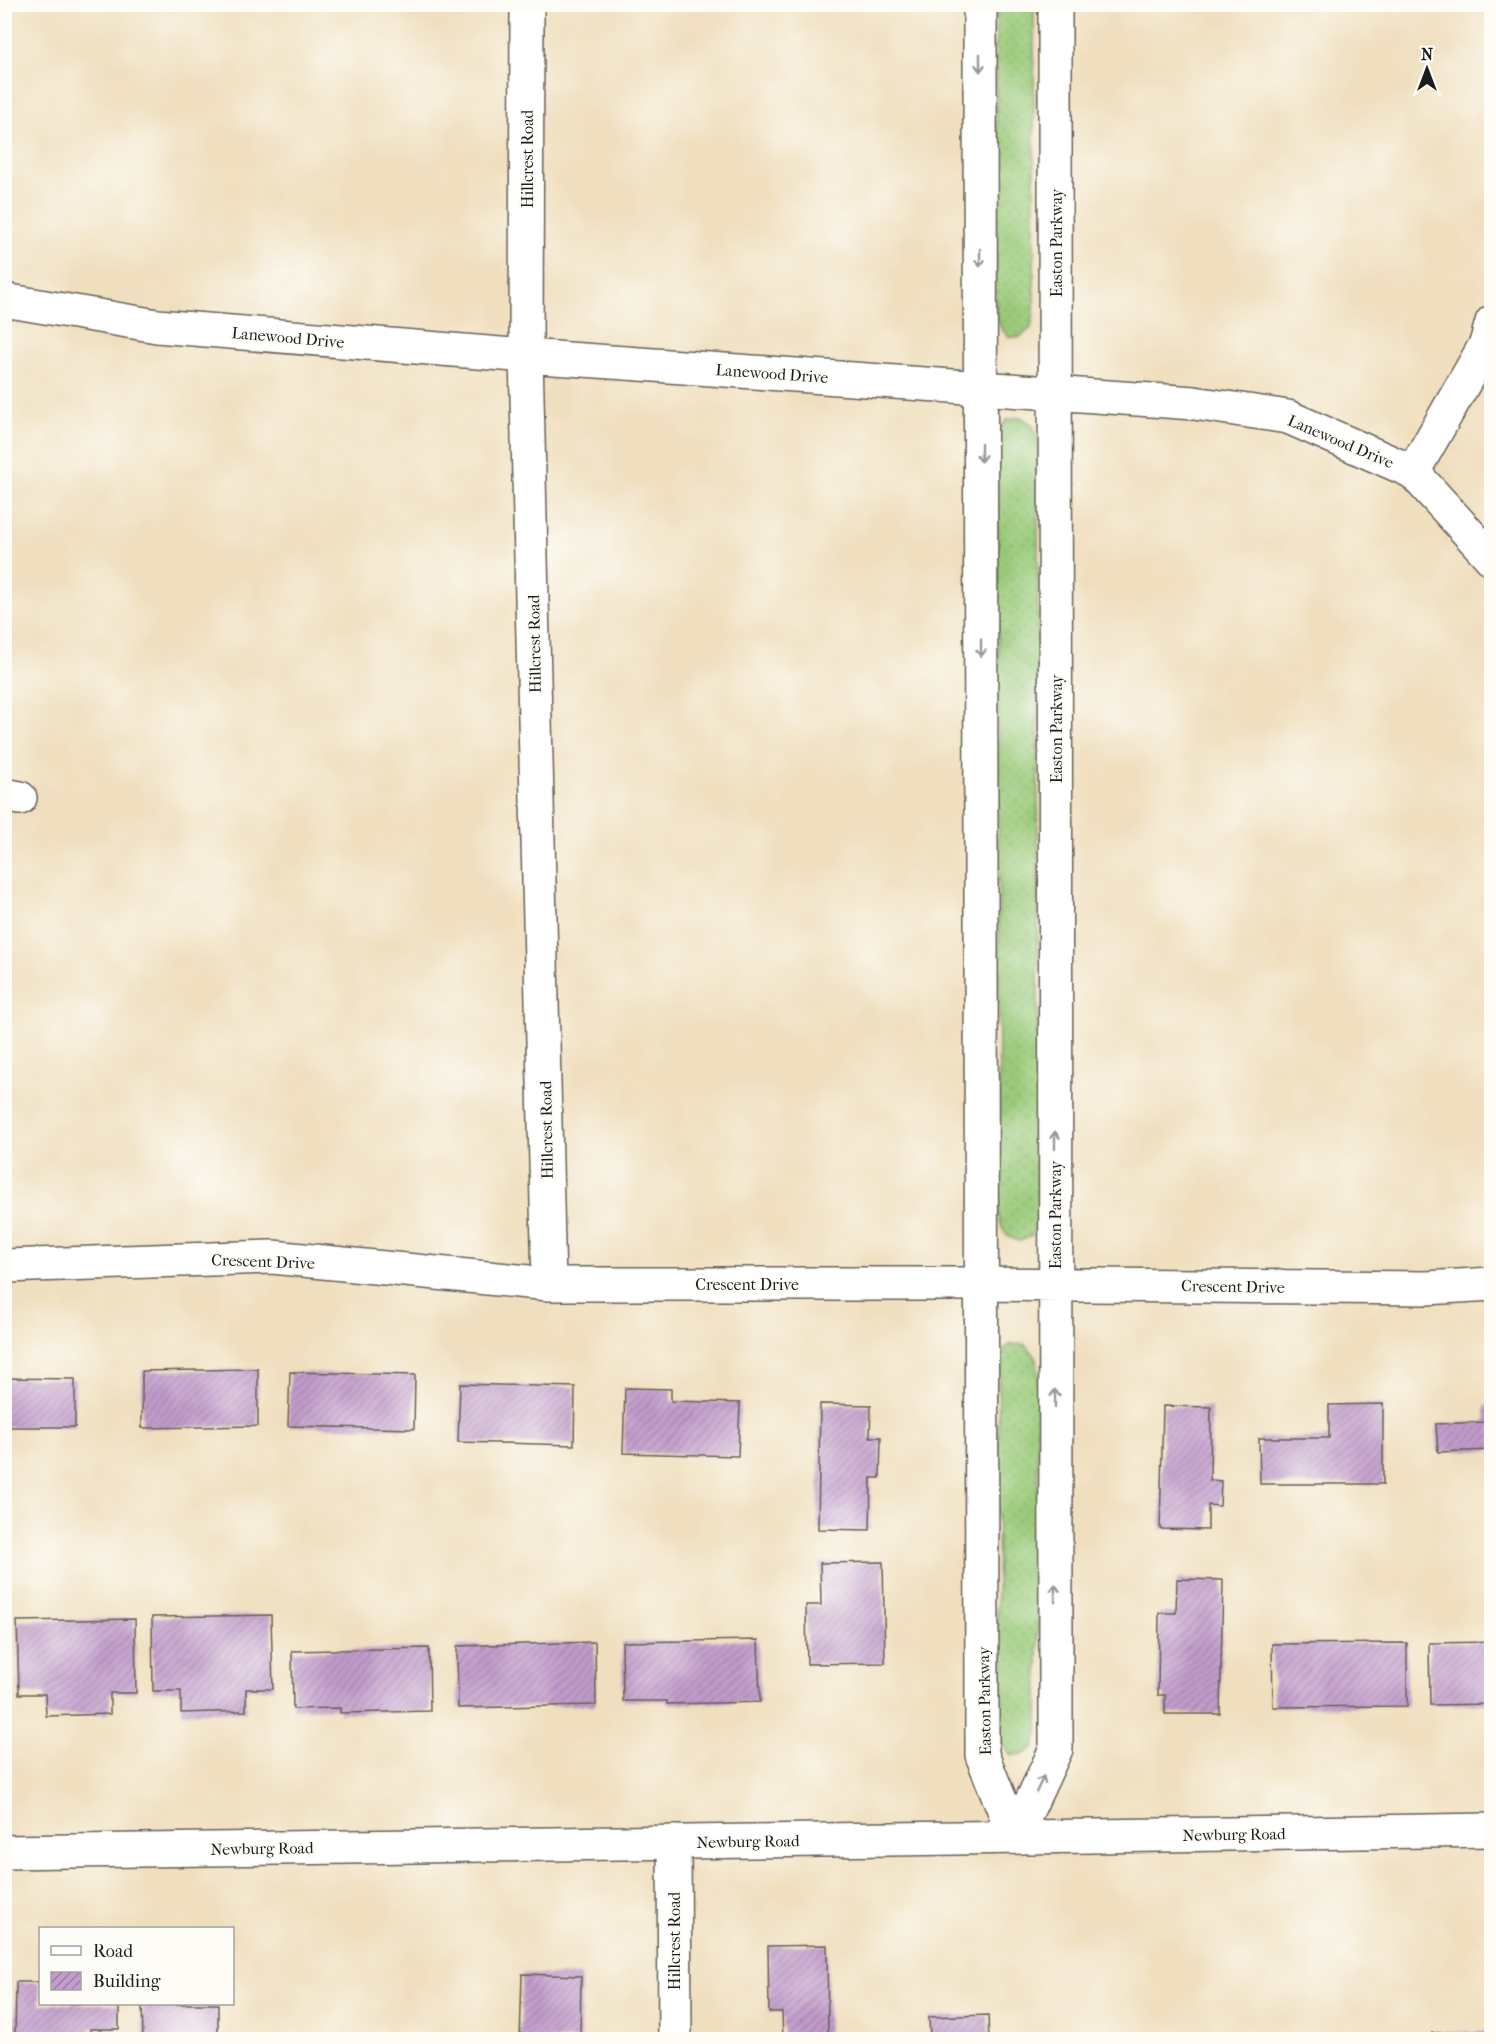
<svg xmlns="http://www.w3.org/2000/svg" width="1496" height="2044" font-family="'IM FELL French Canon',serif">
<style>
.grass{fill:url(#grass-dots);stroke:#5b734a;stroke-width:1.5}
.building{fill:url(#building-hatch)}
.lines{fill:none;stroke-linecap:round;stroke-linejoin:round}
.minor-casing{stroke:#666055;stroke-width:36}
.secondary-casing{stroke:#666055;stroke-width:36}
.minor{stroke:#fff;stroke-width:33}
.secondary{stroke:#fff;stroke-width:33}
.oneway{stroke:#999}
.labels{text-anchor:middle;stroke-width:4.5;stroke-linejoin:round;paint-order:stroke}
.street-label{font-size:16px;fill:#1c1c1c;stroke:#fdfcf7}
</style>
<defs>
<pattern id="grass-dots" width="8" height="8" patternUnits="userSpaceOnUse" patternTransform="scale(1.5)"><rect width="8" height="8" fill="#9aca79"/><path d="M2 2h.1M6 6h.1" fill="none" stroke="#84ad68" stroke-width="1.8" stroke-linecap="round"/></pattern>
<pattern id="building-hatch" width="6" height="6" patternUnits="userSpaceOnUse" patternTransform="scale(1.5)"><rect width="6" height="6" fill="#c29ccc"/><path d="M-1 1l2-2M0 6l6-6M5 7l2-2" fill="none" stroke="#9d7ea5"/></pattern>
</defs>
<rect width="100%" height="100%" fill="#fdfcf7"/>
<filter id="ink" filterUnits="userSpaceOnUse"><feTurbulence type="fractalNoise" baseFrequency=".0167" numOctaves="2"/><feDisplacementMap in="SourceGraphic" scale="12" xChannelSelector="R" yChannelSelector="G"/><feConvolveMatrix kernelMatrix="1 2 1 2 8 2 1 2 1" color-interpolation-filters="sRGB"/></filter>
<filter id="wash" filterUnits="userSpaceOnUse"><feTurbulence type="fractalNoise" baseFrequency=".008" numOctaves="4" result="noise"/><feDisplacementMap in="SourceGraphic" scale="24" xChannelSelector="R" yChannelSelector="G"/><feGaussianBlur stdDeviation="1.35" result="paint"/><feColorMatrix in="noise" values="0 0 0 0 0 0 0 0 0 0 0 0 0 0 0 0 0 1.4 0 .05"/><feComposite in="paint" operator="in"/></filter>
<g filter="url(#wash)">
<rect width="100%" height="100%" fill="#f0dfbe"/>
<path class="grass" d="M996 5H1034V313L1031 328 1020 337H1009L1001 328 996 313Z
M1020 417 1033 425 1038 442V1217L1032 1236 1019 1241C1005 1237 1002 1231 999 1216L998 443 999 429 1007 420Z
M1024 1344 1033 1353 1038 1366V1733L1034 1747 1024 1754 1011 1755 996 1735 999 1354 1009 1345Z"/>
<g id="blocks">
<path class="building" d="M258 1369V1426L142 1428V1371Z
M290 1372 415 1375 414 1429 288 1426Z
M4 1378 75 1379V1427H4Z
M460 1384 575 1387 574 1445 458 1442Z
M625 1388 671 1389V1401L740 1403 738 1456 623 1453Z
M820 1404 871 1405 870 1437H881L880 1478H871L870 1530 818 1529Z
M1383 1404V1484H1260L1259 1438H1329V1405Z
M1163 1406 1211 1407 1210 1480 1221 1481 1220 1506 1208 1505V1530L1160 1529Z
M1485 1406H1492V1450L1438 1452 1436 1424 1485 1422Z
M883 1562 885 1663 807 1664 806 1605H821L820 1563Z
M1177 1579 1223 1580 1220 1714H1165V1695H1158L1159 1613H1176Z
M271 1615 273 1689H246V1711L181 1713V1691H153L152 1617Z
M135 1619 136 1693H110V1714L46 1716 45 1694H19L17 1621Z
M758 1640 760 1702 667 1704V1701H623L622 1642Z
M595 1642 596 1705 458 1708 457 1646Z
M1492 1642V1704L1430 1705 1429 1643Z
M1407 1643V1706L1273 1707 1272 1644Z
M429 1648 430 1711 340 1713V1708L293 1709 292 1651Z
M827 1945 828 2040H783L782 2012H769L768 1946Z
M522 1974 581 1976 580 2040H520Z
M16 1982H40V2004H119V2029H90V2040H15Z
M142 2004H218V2040H143Z
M988 2015 989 2040H905L930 2037 929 2017Z
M1487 2031V2040H1433L1432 2033Z
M385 2037H436V2040H385Z"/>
</g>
</g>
<g filter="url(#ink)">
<use href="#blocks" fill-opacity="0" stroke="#666055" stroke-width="1.5"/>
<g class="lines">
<g class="minor-casing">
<path id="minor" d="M527 4 526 356 549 1284
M980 4 982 1755 1015 1837
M4 300 157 326 526 356 1194 403 1288 417 1413 472 1492 559
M1413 472 1486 344 1492 322
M4 795 20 798
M4 1266 272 1257 549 1284H983L1426 1288 1492 1284
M1015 1837 1056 1749 1055 4
M674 1842 675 2040"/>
</g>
<g class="secondary-casing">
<path id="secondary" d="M4 1852 1492 1830"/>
</g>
<use href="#minor" class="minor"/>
<use href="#secondary" class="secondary"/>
</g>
<defs><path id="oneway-shaft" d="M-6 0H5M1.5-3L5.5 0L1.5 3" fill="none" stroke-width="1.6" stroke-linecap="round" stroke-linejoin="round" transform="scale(1.5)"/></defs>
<g class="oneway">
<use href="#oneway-shaft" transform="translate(980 63) rotate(90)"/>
<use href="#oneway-shaft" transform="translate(980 258) rotate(90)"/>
<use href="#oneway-shaft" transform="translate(981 453) rotate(90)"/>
<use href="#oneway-shaft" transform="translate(981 648) rotate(90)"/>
<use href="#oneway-shaft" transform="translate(1055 1140) rotate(-90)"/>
<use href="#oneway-shaft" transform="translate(1055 1398) rotate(-90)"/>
<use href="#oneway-shaft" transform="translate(1055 1593) rotate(-90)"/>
<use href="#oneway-shaft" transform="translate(1040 1784) rotate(-65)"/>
</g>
</g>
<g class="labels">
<g class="street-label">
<text transform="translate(527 159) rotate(-90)" y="6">Hillcrest Road</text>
<text transform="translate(1056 243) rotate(-90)" y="6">Easton Parkway</text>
<text transform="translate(288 337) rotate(5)" y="6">Lanewood Drive</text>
<text transform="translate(772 373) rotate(4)" y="6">Lanewood Drive</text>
<text transform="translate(1341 441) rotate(23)" y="6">Lanewood Drive</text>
<text transform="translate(534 644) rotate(-91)" y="6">Hillcrest Road</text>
<text transform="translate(1056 729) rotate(-90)" y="6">Easton Parkway</text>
<text transform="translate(546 1130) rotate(-91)" y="6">Hillcrest Road</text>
<text transform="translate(1055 1215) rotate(-90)" y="6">Easton Parkway</text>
<text transform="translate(263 1261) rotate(2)" y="6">Crescent Drive</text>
<text x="747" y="1290">Crescent Drive</text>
<text transform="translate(1233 1286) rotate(1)" y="6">Crescent Drive</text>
<text transform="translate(984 1701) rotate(-91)" y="6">Easton Parkway</text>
<text transform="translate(1234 1834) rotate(-1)" y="6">Newburg Road</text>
<text transform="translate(748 1841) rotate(-1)" y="6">Newburg Road</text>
<text transform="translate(262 1848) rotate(-1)" y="6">Newburg Road</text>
<text transform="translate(674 1941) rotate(-90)" y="6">Hillcrest Road</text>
</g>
</g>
<rect width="1496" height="2044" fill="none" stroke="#fdfcf7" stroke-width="24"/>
<rect x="39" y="1927" width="195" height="78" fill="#fdfcf7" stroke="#a3a29f" stroke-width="1.5"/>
<rect x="51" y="1946" width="30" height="9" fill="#ffffff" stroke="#a3a29f" stroke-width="1.5"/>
<text x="93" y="1957" font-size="18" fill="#1c1c1c">Road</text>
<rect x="51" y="1972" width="30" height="18" fill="url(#building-hatch)" stroke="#a3a29f" stroke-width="1.5"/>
<text x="93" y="1987" font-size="18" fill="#1c1c1c">Building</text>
<g transform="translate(1427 69)" stroke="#fdfcf7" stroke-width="4.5" paint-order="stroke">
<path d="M0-4.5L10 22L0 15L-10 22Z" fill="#1c1c1c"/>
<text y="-9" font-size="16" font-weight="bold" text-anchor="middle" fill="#1c1c1c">N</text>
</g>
</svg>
